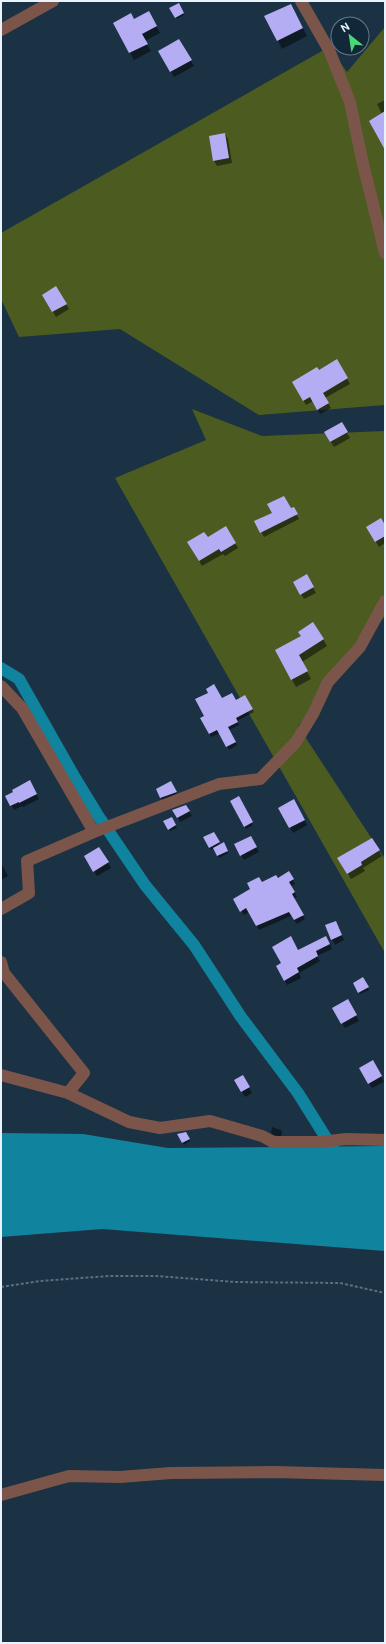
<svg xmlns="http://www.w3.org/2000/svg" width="386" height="1644" font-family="Ubuntu,sans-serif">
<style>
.green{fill:#4c5c21}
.water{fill:#10839e}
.shadow{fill:#0007}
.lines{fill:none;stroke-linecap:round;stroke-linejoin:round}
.canal{stroke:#10839e;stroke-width:12}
.building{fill:#b5adf4}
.path{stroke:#5b6f7e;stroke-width:2;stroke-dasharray:3 2;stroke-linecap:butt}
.minor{stroke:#7c554a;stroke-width:12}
</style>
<rect width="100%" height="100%" fill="#1b3244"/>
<path class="green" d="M385 27V405L259 415 120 329 19 337 1 299V233L329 47 347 72Z
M192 409 262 436 385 431V616L298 726 385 859V953L115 478 206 440Z"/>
<path class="water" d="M1 1133 83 1134 168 1148 385 1146V1251L102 1229 1 1237Z"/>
<path class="shadow" d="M178 4 184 15 177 19 171 8Z
M148 12 160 33 145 41 151 51 134 60 114 23 134 20Z
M295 13 307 36 282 49 266 17Z
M179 40 194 66 174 77 159 51Z
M385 100V148L382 114 377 104Z
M225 134 228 139 232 163 217 166 214 161 210 137Z
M56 287 69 309 56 317 43 295Z
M337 360 350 384 325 398 331 408 320 414 313 401 306 405 293 382 318 371Z
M341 423 350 438 334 447 325 433Z
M293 508 299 519 264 537 256 522Z
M367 527H385V543L379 547Z
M226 528 238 548 225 556 223 554 202 566 188 542 207 539Z
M306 575 316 593 304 599 294 582Z
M323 639 327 646 302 662 311 679 296 687 276 651Z
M245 696 254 712 237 721 239 725 229 730 237 745 229 750 220 733 211 737 202 719 222 700 235 701Z
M30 782 39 799 23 807 22 806 14 810 6 796Z
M171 782 179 798 164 803 157 790Z
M239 797 253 825 246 829 231 801Z
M294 800 307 825 293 833 279 808Z
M186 806 192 816 180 822 174 810Z
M171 818 177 828 170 831 165 822Z
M214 833 220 845 223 844 228 853 219 858 214 848 211 850 205 838Z
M250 837 259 852 244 860 235 845Z
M372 839 382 856 363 868 365 871 351 879 339 858Z
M99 848 111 868 97 876 85 857Z
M1 863 8 876 1 880Z
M289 873 295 884 291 886 297 897 293 899 305 919 297 924 291 916 259 930 249 912 244 915 234 900 262 883 277 880Z
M326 926 338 927 344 940 335 945Z
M329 942 332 949 317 956 320 961 299 973 301 978 287 985 277 966 298 952Z
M363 979 369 990 360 994 354 983Z
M348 1001 359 1021 345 1028 334 1009Z
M372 1061 384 1082 372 1088 360 1068Z
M243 1076 252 1093 245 1097 235 1080Z
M272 1127 281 1130 282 1132 281 1137 272 1134 271 1132Z
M186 1133 190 1141 184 1145 178 1135Z"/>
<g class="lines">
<path class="canal" d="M1 668 19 679 75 778 97 814 145 885 194 945 241 1017 298 1093 333 1149"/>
</g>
<path class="building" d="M179 3 184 13 175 18 169 8Z
M291 4 303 28 277 41 264 16Z
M149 11 157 26 142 34 148 44 129 53 113 23 131 13 134 19Z
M179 39 192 60 170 72 158 51Z
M385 111V150L369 121Z
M225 133 229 158 213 161 209 136Z
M56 286 67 304 52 312 42 295Z
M337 359 348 378 323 393 329 403 317 410 310 397 303 401 292 382 317 367 319 370Z
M342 422 348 432 330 442 324 432Z
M284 496 291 508 294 507 298 514 260 533 254 521 272 513 267 504Z
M381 518 385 525V536L375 542 366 527Z
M226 526 236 543 221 552 219 549 199 561 187 542 204 532 208 537Z
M307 574 314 587 300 595 293 582Z
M313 622 324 639 299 655 308 671 291 680 275 650 301 636 298 632Z
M214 684 222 698 232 693 236 700 245 695 253 709 236 718 238 722 228 727 236 742 226 747 217 730 209 734 200 718 204 716 195 699 208 693 206 689Z
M30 780 37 794 19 803V802L10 806 5 796 13 792 12 790Z
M171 781 177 792 160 798 156 789Z
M239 796 253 822 244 827 230 801Z
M294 799 305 820 289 828 278 808Z
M186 805 190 811 177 818 172 810Z
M172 817 176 825 168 830 163 821Z
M214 832 220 842 209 848 203 837Z
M251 836 257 847 240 856 234 844Z
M372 838 380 850 361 862 362 865 347 874 337 858Z
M224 842 228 851 217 856 213 848Z
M99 847 109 862 93 872 84 856Z
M289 871 294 879 289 882 295 892 292 894 304 915 294 920 289 912 256 926 246 908 240 912 233 899 250 889 247 883 259 877 262 882 276 875 278 878Z
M336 921 342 935 331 940 325 925Z
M291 936 298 950 326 936 330 944 316 951 318 956 297 968 299 972 284 981 276 966 281 963 272 947Z
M363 977 369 987 358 993 353 983Z
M348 999 357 1015 341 1024 332 1008Z
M373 1060 382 1076 368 1084 359 1068Z
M243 1075 250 1087 241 1092 234 1080Z
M186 1132 190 1139 182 1143 177 1134Z"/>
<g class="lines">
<path class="path" d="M1 1287 40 1281 109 1276H156L235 1282 340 1283 385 1293"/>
<path class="minor" d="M301 1 329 50 350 102 363 164 385 253
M1 30 53 1
M1 686 22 708 94 832 27 861 29 893 1 909
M94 832 219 784 260 779 296 742 313 714 328 682 360 647 385 601
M1 962 4 973 84 1073 68 1093
M1 1075 68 1093 129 1122 160 1128 210 1121 262 1136 273 1142H321L346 1139 385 1140
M1 1495 69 1476 120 1477 171 1473 275 1472 385 1475"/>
</g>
<rect width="386" height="1644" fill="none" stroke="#e8f3fd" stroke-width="4"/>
<g transform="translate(350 36) rotate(330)"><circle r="19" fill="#112839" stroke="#677987"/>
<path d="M0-3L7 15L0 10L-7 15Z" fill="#4bd677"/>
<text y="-6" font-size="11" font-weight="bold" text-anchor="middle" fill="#e8f3fd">N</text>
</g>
</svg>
